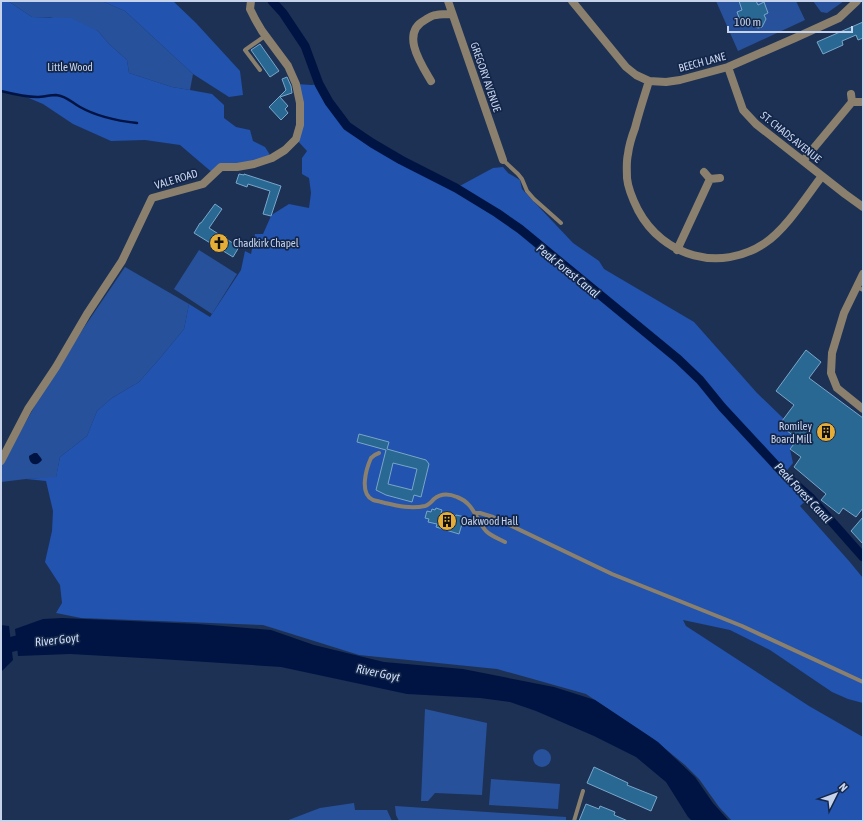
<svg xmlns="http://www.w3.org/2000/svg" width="864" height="822" font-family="'Asap Condensed',sans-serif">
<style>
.green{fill:#28519c}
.forest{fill:#2253ae}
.water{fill:#001443}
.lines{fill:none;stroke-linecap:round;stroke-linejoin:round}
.stream{stroke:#001443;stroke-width:2.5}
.canal{stroke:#001443;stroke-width:9}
.river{stroke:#001443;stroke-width:15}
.building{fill:#296892;stroke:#79a6c8;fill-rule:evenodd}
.service{stroke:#8b806d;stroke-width:4}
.minor{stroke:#8b806d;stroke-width:8}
.labels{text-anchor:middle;stroke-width:3.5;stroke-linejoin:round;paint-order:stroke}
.street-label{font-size:11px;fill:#c6d3ea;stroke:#14274a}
.park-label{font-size:11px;fill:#c6d4ec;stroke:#14274a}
.poi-label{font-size:11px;fill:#c6d3ea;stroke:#14274a;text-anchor:start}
.water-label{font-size:12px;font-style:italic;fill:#d0def7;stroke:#14274a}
</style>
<rect width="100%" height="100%" fill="#1d3155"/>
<path class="green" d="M8 1H102L125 11 193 74 190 90 172 87 129 73 127 60 109 44 98 31 50 17H32Z
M716 1H796L805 20 738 51Z
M813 1H844L827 13 821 12Z
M199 250 237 274 212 314 174 289Z
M125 267 189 304 184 329 161 357 139 382 112 398 97 411 87 436 60 457 56 478 26 479 1 482V466L42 393 85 326Z
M425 709 487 723 482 795 435 793 428 801H421Z
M533 758a9 9 0 1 1 18 0a9 9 0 1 1-18 0Z
M491 779 560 784 558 809 489 805Z
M354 803 355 810H387L392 821H286L320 808Z
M395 806 566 817V821H399L396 815Z"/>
<path class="forest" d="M1 1H8L32 17 71 18 98 31 109 44 127 60 129 73 172 87 190 90 212 94 224 105V118L236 127 250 130 253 141 265 147 272 158 221 167 214 174 180 145 145 140 111 141 73 124 43 104 24 96 1 91Z
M102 1H173L196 23 240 71 243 95 229 97 193 74 125 11Z
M296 84 312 85 319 84C327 98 335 113 346 125 356 135 370 142 382 149 406 163 431 176 456 188L493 168 503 167 508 173 520 180 522 189 573 243 599 261 604 269 694 322 757 393 784 419 779 425 798 439 790 449 793 463 784 474 810 497 800 506 849 561 863 578V703L848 699 832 692 770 650 730 630 683 620 686 626 809 706 863 737V821H732L719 807 699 779 685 765 652 738 586 694 497 669 359 655 263 625 81 618 56 613 62 603 60 585 45 562 52 531 53 511 46 481 26 479 56 477 60 457 87 436 97 411 112 398 139 382 161 357 184 329 189 304 210 317 241 270 245 251 251 254 255 234H263L271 216 273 214 289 204 309 208 311 193 309 178 302 174V158L307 151 296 139Z"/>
<path class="water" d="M34 453H37L41 458 42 460C37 467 29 465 29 456Z
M62 618 198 624 271 630 314 645 384 662 463 669 554 687 595 700 658 742 695 777 713 803 729 821H692L688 817 666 782 636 757 594 736 536 711 510 702 480 698 407 694 281 667 160 659 70 654 18 656 15 629 43 619Z
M1 625 9 626 13 660 2 671Z"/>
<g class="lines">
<path class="stream" d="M1 91C13 94 25 97 37 97 43 97 50 95 56 95 67 96 72 103 80 107 96 116 119 121 137 123"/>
<path class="canal" d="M272 1 283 13 305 46 319 84 329 102 347 126 372 143 401 160 456 188 497 213 520 229 678 359 700 380 722 407 784 474 810 497 863 557"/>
<path class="river" d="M1 647 21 642 37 641"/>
</g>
<path class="building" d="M739 1H756L758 5 764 2 768 13 764 15 766 19 762 27 758 28 751 24 748 25 747 21 741 23 737 12 742 10Z
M863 22V38L858 40 856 35 842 41 843 45 823 54 817 42Z
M260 44 279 71 270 77 251 50Z
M287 77 291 86 292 93 280 97 288 106 285 109 288 113 281 120 269 107 286 90 282 79Z
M239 174 244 175V174L281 186 271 216 263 214 270 191 248 184 247 187 236 183Z
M215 204 222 209 209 228 239 247 233 257 194 233 200 223H201Z
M806 350 821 362 809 378 863 418V508L856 517 843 508 839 514 821 500 826 494 794 467 801 457 790 449 798 439 779 425 794 405 776 391Z
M359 434 389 442 387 449 426 460 429 464 421 497 414 495 412 502 386 495 376 490 386 450 357 442ZM393 463 417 469 412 490 388 484Z
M436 508 442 510 441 513 455 517 456 515 465 517 463 524H462L459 534 436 527 437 524 428 522 429 519 425 518 427 511 431 512 432 509 435 510Z
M863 517V544L851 531Z
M594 767 628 783 627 785 657 797 651 811 587 783Z
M586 804 599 809 600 806 615 812 614 815 628 821H579Z"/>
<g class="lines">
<path class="service" d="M260 70 245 50 265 36
M503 160 518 174 522 179 527 191 534 199 561 223
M857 287 863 290
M379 453C376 454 373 456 371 458 366 469 359 494 373 500 377 501 382 502 385 503 398 506 411 509 425 506 429 505 431 502 434 499 441 493 450 494 457 497 474 503 476 520 486 531 491 536 499 539 505 542
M476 513H480L493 517 612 574 742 626 863 682
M574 821 583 791"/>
<path class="minor" d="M448 1 503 160
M572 1 626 67 636 75 649 81 666 82 680 80 728 67 795 38 839 18 857 1
M728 67 743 110 756 124 845 194 863 207
M431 81C421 64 400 33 425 20 429 18 432 15 436 15 442 14 447 14 452 14
M649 81C644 97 639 112 635 128 632 136 629 145 628 154 626 162 627 171 627 178 628 189 633 200 638 210 663 257 720 273 765 243 786 229 806 197 822 176
M851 94 852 102
M803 161 852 102H861
M704 172 710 179 720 178
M677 250 710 179
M863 274 844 313 832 353 831 373 837 388 863 409
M1 461 28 409 56 367 87 314 122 261 152 198 203 184 221 167H237L254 164 272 158 285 150 296 139 300 125V103L296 84 288 66 262 31 255 19 250 9 251 1"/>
</g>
<defs>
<g id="church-disc" transform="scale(1)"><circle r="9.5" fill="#e6ad36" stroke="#14274a"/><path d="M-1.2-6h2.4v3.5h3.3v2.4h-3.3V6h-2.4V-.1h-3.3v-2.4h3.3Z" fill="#111"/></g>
<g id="building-disc" transform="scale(1)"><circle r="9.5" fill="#e6ad36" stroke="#14274a"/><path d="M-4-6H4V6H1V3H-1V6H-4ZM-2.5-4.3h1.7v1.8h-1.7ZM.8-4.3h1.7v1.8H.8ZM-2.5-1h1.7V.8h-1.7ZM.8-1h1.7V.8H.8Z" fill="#111"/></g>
</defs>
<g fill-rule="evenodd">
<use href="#church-disc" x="219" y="243"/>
<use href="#building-disc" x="826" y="432"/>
<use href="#building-disc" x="447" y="521"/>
</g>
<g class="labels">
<g class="street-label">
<text transform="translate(702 62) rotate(-15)" y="4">BEECH LANE</text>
<text transform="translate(486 77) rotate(71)" y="4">GREGORY AVENUE</text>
<text transform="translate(791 137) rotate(39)" y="4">ST. CHADS AVENUE</text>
<text transform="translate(176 179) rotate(-17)" y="4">VALE ROAD</text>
</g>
<g class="park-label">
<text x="70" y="71">Little Wood</text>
</g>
<g class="poi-label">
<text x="233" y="247">Chadkirk Chapel</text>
<text x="812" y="430" text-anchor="end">Romiley<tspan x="812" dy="13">Board Mill</tspan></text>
<text x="461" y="525">Oakwood Hall</text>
</g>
<g class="water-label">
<text transform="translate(568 271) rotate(39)" y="4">Peak Forest Canal</text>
<text transform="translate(803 493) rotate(47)" y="4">Peak Forest Canal</text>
<text transform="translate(57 640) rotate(-6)" y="4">River Goyt</text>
<text transform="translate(378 673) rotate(12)" y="4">River Goyt</text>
</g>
</g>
<rect width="864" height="822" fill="none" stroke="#c6d3ea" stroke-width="4"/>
<g transform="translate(836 794) rotate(48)" stroke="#14274a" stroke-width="3" paint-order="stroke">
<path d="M0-3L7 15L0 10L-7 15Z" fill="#c6d3ea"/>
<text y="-6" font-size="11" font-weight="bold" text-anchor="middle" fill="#c6d3ea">N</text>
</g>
<path d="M728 26v6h124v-6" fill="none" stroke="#c6d3ea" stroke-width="2"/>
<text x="734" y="26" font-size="12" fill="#c6d3ea" stroke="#14274a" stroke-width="3" paint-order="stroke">100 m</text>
</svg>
